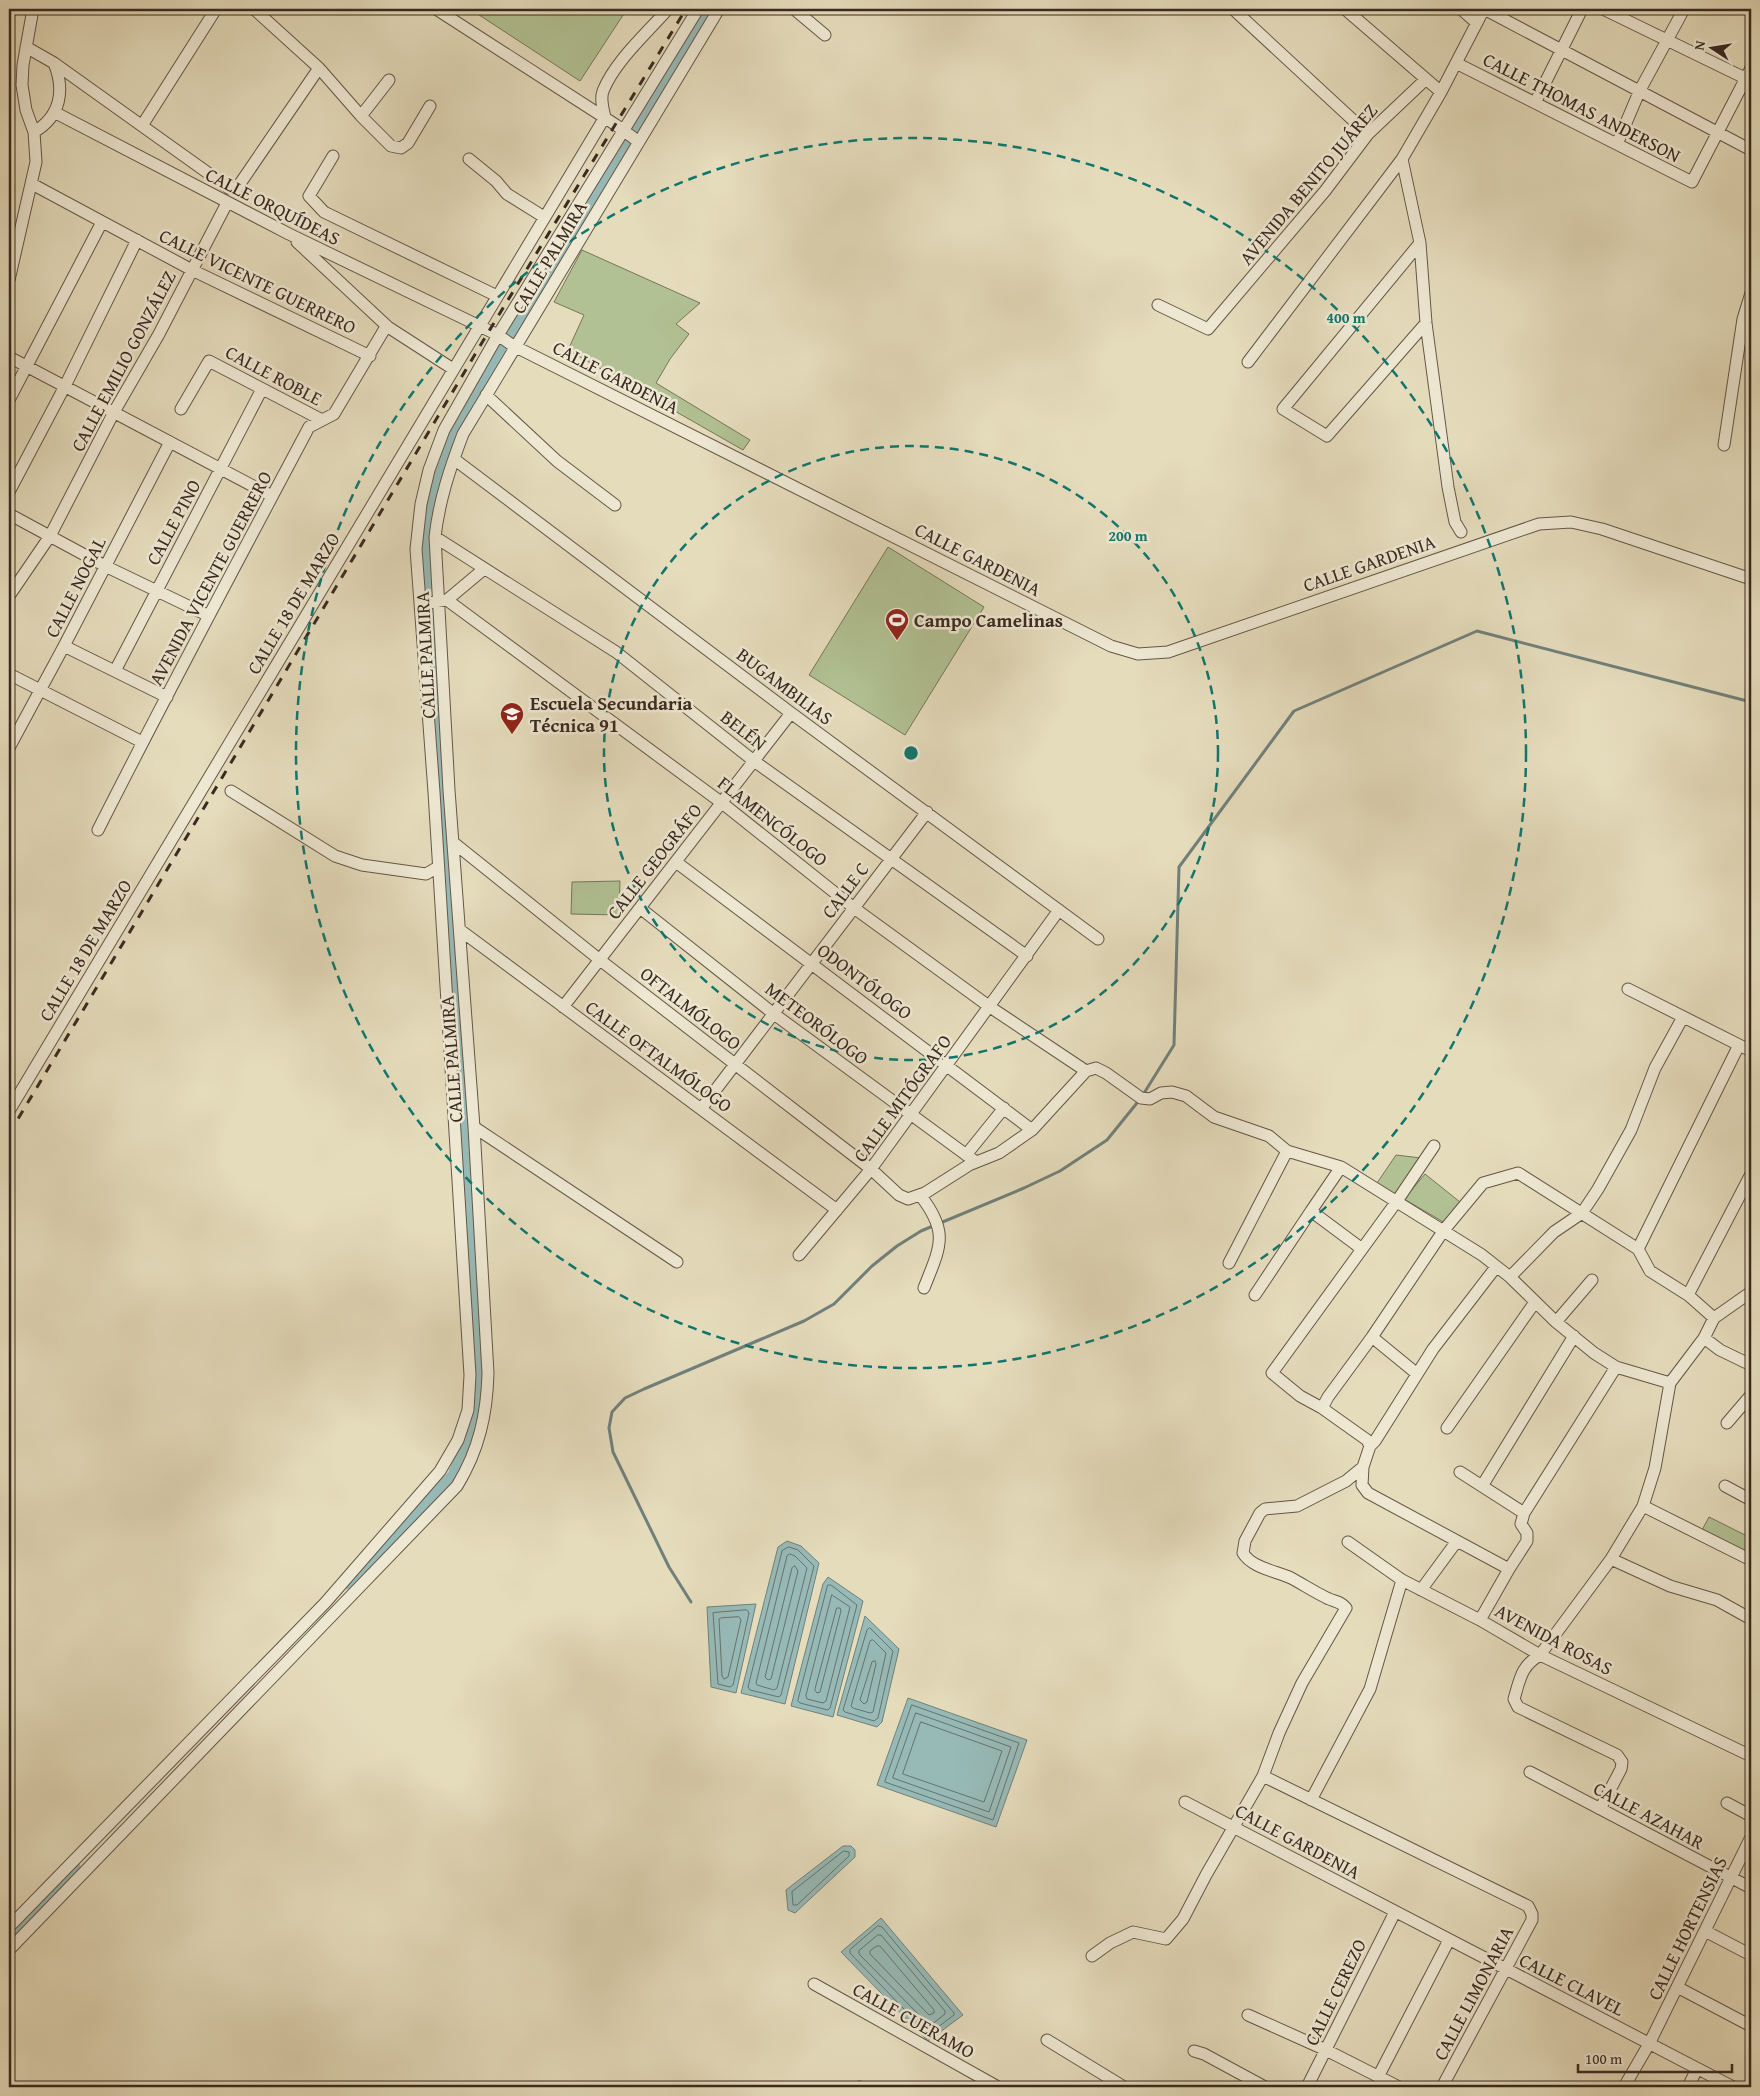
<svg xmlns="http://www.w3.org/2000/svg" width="1760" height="2096" font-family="'Gentium Book Plus',serif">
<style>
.green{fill:#b1c193;stroke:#75765a}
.water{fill:#97bab7;stroke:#71807b}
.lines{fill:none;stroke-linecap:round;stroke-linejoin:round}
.shore{stroke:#68726c;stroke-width:1}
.stream{stroke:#71807b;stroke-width:3}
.canal{stroke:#97bab7;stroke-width:11}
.minor-casing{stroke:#645648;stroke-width:13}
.minor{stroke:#eee8d3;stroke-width:11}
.rail{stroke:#392a21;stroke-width:3;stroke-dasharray:9 9;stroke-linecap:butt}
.ring{fill:none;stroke:#0f766e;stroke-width:2.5;stroke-dasharray:9 6}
.labels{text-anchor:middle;stroke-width:5;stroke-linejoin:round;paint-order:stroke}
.street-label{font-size:19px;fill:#392a21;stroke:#eee8d3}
.poi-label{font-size:19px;font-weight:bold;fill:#392a21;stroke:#eee8d3;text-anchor:start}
.centre{fill:#0f766e;stroke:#eee8d3;stroke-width:2.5}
.ring-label{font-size:15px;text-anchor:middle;font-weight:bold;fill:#0f766e;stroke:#eee8d3;stroke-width:5;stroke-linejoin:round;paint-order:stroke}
</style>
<rect width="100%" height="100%" fill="#e5dcbc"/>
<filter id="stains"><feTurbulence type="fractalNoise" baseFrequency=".004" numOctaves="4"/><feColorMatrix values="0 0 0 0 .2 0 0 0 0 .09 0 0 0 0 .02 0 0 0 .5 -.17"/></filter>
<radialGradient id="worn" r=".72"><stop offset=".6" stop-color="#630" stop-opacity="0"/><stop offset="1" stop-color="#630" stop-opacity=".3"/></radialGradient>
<path class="green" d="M470 9H627L580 81Z
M582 250 700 303 676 324 689 334 670 359 656 383 750 440 743 450 568 350 584 315 554 302Z
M888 547 984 607 905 735 809 675Z
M620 881 619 915 571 914 572 882Z
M1396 1155 1421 1158 1394 1195 1377 1183Z
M1425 1174 1460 1202 1445 1223 1404 1199Z
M1709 1517 1751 1538V1556L1702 1530Z"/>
<path class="water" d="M787 1541 801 1546 819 1563 785 1704 741 1693 778 1547Z
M828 1577 863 1601 833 1717 791 1706 823 1584Z
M756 1604 736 1693 711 1687 707 1607Z
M865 1616 899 1649 882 1722 877 1727 837 1715Z
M908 1698 1027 1740 996 1827 877 1785Z
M843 1846H851L855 1850V1857L795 1913 788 1910 786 1890Z
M881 1918 963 2015 928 2041 841 1952Z"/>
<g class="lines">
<path class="shore" d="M789 1547 798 1550 814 1566 781 1695 779 1697 750 1690 748 1687 782 1551Z
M790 1554 795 1556 807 1568 777 1688 774 1690 757 1685 756 1683 787 1556Z
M795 1566 798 1571 771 1679 768 1680 765 1677 792 1568Z
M828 1585H831L857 1605 830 1708 828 1710 800 1703 798 1701Z
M832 1595 850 1607 826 1701 823 1703 807 1699 806 1696Z
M837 1608H840L841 1611 820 1692 817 1693 815 1690Z
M747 1610 749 1613 733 1685 730 1687 718 1684 713 1613Z
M739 1617 741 1620 728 1677 724 1679 722 1676 719 1619 721 1618Z
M870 1628 893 1651 878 1718 874 1721 845 1712 843 1710 867 1630Z
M873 1640 886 1653 873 1712 870 1713 853 1708 851 1706 870 1641Z
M875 1661 876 1664 867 1702 864 1704 860 1700 872 1662Z
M912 1705 1019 1743 993 1820 885 1782Z
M916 1713 1011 1747 989 1812 893 1778Z
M921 1722 1002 1751 984 1802 903 1774Z
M844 1851 849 1852V1856L797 1905H793L792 1892Z
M878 1926 882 1927 954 2013V2015L930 2033H927L850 1953V1950Z
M878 1935H881L945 2011V2014L931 2025 928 2024 859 1954V1951Z
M877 1946H880L934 2010V2013L929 2015 870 1954V1951Z"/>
<path class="stream" d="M691 1602 669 1567 613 1452 609 1428 612 1412 625 1398 644 1389 804 1321 834 1304 872 1266 897 1246 921 1231 1024 1188 1060 1171 1107 1140 1141 1098 1174 1045 1179 867 1294 711 1477 631 1751 702"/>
<path class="canal" d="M348 1584 453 1475 478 1413 479 1360 426 542 428 508 438 471 453 429 707 9
M9 1936 75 1867"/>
<g class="minor-casing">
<path id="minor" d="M254 9 319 68 361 116 391 146 401 148 408 143 430 106
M436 9 616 125 639 142
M794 9 825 35
M1233 9 1368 134
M1345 9 1441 92
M1461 9 1477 23
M1484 9 1751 150
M1603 9 1751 81
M26 47 54 63 229 188H237L319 68
M1456 63 1692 182 1751 68
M1535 103 1582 9
M54 112 289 234 498 335 512 345 1111 646 1138 654 1168 652 1539 524 1571 522 1602 529 1751 579
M361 116 389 80
M143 124 216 9
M34 132C61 116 65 90 54 63
M1617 144 1640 90 1684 9
M333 156 309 196 324 212 497 296
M469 159 496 181 507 194 544 217
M1402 159 1420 243 1426 323 1448 487 1455 522 1461 532
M32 184 192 270 370 356
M297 242 388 327 453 369
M1420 243 1283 409 1327 436 1426 323
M9 280 36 162 34 132 26 110 22 85 23 65 33 9
M1158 305 1208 329 1325 191 1368 134 1425 80
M9 357 272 496
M1248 362 1402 159 1441 92 1484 9
M486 395 557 461 615 505
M9 400 102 222
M181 409 209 361 322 420
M1724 445 1743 319 1751 293
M454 459 791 713 1098 939
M9 492 65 386 137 240
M9 514 105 566 209 616
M435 537 616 652 754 761 1027 956
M9 596 50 536 114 412 159 334 227 203
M447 600 484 569
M420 604 447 600 722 803 854 908 990 1007 1086 1071
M64 646 167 697
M115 671 262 389
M9 674 142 742
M9 748 64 646 170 442
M231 791 335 856 362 865 426 874 438 867
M98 830C166 695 238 561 309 427L334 414 384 330 388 327
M454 843 600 960 871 1169 899 1195 908 1199 925 1193 969 1165 999 1153 1032 1130 1086 1071 1096 1068 1106 1073 1141 1098 1150 1099 1161 1093 1172 1092 1186 1096 1214 1117 1269 1136 1287 1151 1341 1167 1311 1211 1362 1249
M676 862 1032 1130
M640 908 774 1014 976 1162
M460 930 837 1210
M1628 989 1751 1051
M563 1007 791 713
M701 1109 927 812
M9 1111 605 117C603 109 600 99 603 91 615 61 647 33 668 9
M474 1127 677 1262
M966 1155 1004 1108
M1341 1167 1482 1255 1510 1277 1556 1322 1594 1353 1616 1367 1670 1383
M920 1195C950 1233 940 1247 924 1288
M1638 1249 1650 1271 1688 1295 1751 1174
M799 1255 871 1169 1059 910
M1229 1263 1287 1151
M1510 1277 1554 1232 1582 1213 1598 1189 1631 1130 1655 1068 1683 1017
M1255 1295 1311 1211
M1688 1295 1714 1318
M1556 1322 1592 1280
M1372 1337 1416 1373
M1704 1338 1720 1350 1751 1365
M1322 1408 1328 1397 1372 1337 1444 1230 1483 1183 1518 1173 1638 1249 1739 1045
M1727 1423 1751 1395
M1447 1428 1535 1302
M1370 1446 1367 1440 1322 1408 1300 1396 1272 1373 1397 1201 1434 1146
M1363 1467 1362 1485 1368 1493 1509 1569
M1460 1472 1524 1513 1521 1524 1527 1533V1541L1509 1569 1480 1620
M1482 1486 1574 1336
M1725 1486 1751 1500
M1643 1506 1751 1560
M1524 1513 1616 1367
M1348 1542 1402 1580 1480 1620 1540 1655 1751 1756
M1611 1559 1670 1586 1717 1600 1751 1619
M1421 1590 1457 1541
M1530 1772 1751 1888
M1263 1776 1528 1906 1532 1914V1920L1442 2087
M1311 1800 1370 1689 1402 1580
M1185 1802 1733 2087
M1727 1803 1751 1816
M1600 1809 1621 1769 1622 1762 1617 1755 1518 1707 1514 1699C1520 1679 1521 1666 1540 1655L1611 1559 1643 1506 1655 1468 1670 1383 1704 1338 1714 1318 1751 1292
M9 1927 325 1603 440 1471 458 1440 468 1410 470 1375 434 792 416 549 421 504 429 470 444 430 498 335 698 9
M1705 1931 1751 1955
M9 1950 457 1486C479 1450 487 1414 488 1373L474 1127 449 790 435 537C439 501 450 468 463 434L719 9
M1092 1956 1110 1943 1133 1932 1166 1939 1183 1919 1206 1875 1263 1776 1279 1733 1302 1683 1346 1608C1341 1602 1337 1602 1329 1599 1316 1593 1304 1585 1291 1578 1276 1571 1252 1568 1243 1553L1245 1541 1260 1513 1265 1509 1297 1506 1346 1481 1363 1467 1370 1446 1375 1441 1433 1349 1496 1267
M814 1984 998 2087
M1677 1987 1751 2026
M1248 2015 1326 2050 1399 2087
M1047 2040 1124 2087
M1194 2051 1204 2054 1265 2087
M1378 2077 1449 1940
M859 2087H860
M1307 2087 1395 1912
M1624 2087 1649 2044 1751 1837
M1688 2087 1697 2069"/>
</g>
<use href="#minor" class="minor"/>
<path class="rail" d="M9 1134 489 331 686 9"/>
</g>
<g class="ring">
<circle cx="911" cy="753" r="307"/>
<circle cx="911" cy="753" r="615"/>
</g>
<defs>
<g id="stadium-pin" transform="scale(1.25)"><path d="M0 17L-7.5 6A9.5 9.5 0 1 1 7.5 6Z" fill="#8f2418" stroke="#eee8d3"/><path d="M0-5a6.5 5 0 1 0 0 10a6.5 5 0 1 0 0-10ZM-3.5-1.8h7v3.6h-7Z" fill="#fff"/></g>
<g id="school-pin" transform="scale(1.25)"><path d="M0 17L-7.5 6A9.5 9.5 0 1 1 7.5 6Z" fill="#8f2418" stroke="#eee8d3"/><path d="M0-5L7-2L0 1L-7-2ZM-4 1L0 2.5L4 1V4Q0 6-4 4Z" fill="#fff"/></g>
</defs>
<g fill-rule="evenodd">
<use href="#stadium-pin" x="897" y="620"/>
<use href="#school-pin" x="512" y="714"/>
</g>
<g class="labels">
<g class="street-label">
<text transform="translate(1582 107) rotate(27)" y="7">CALLE THOMAS ANDERSON</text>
<text transform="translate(1308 184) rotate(-50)" y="7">AVENIDA BENITO JUÁREZ</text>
<text transform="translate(273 206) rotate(27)" y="7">CALLE ORQUÍDEAS</text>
<text transform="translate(549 257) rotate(-59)" y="7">CALLE PALMIRA</text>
<text transform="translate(258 281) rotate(26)" y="7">CALLE VICENTE GUERRERO</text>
<text transform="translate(123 361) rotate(-62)" y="7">CALLE EMILIO GONZÁLEZ</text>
<text transform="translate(274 375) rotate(28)" y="7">CALLE ROBLE</text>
<text transform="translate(616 377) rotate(27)" y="7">CALLE GARDENIA</text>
<text transform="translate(173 522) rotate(-62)" y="7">CALLE PINO</text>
<text transform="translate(978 559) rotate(27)" y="7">CALLE GARDENIA</text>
<text transform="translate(1369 563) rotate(-19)" y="7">CALLE GARDENIA</text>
<text transform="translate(210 578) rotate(-62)" y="7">AVENIDA VICENTE GUERRERO</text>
<text transform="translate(75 587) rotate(-63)" y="7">CALLE NOGAL</text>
<text transform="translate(293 603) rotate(-59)" y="7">CALLE 18 DE MARZO</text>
<text transform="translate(425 655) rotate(-93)" y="7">CALLE PALMIRA</text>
<text transform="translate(785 686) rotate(37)" y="7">BUGAMBILIAS</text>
<text transform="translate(744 730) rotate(38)" y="7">BELÉN</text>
<text transform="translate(773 821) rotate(38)" y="7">FLAMENCÓLOGO</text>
<text transform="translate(654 861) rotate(-52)" y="7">CALLE GEOGRÁFO</text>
<text transform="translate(845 890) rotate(-53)" y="7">CALLE C</text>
<text transform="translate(85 950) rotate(-59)" y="7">CALLE 18 DE MARZO</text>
<text transform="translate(865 981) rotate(37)" y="7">ODONTÓLOGO</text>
<text transform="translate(691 1008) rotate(38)" y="7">OFTALMÓLOGO</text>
<text transform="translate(817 1023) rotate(37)" y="7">METEORÓLOGO</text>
<text transform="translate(659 1056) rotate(36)" y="7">CALLE OFTALMÓLOGO</text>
<text transform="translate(451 1059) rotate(-94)" y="7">CALLE PALMIRA</text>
<text transform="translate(902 1098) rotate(-54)" y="7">CALLE MITÓGRAFO</text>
<text transform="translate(1554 1639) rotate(28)" y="7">AVENIDA ROSAS</text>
<text transform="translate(1649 1815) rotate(28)" y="7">CALLE AZAHAR</text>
<text transform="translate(1298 1841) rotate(28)" y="7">CALLE GARDENIA</text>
<text transform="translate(1687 1928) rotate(-64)" y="7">CALLE HORTENSIAS</text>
<text transform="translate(1572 1984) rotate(27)" y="7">CALLE CLAVEL</text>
<text transform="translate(1335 1992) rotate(-64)" y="7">CALLE CEREZO</text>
<text transform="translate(1473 1993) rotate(-62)" y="7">CALLE LIMONARIA</text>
<text transform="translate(914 2020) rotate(29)" y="7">CALLE CUERAMO</text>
</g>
<g class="poi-label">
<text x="914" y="627">Campo Camelinas</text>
<text x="530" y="710">Escuela Secundaria<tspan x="530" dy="22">Técnica 91</tspan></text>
</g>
</g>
<circle cx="911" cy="753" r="8" class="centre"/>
<g class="ring-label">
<text x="1346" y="323">400 m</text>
<text x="1128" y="541">200 m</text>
</g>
<rect width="1760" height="2096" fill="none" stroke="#e5dcbc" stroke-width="30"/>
<rect x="10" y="10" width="1740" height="2076" fill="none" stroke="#392a21" stroke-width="2.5"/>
<rect x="15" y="15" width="1730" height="2066" fill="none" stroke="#392a21"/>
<g transform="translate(1712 48) rotate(282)" stroke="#eee8d3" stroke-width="4" paint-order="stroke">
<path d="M0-4L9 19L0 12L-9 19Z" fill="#392a21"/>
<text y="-8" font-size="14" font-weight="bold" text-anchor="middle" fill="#392a21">N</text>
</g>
<path d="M1578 2064v8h154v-8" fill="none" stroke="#392a21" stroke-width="2.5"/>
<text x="1585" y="2064" font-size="15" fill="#392a21" stroke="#eee8d3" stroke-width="4" paint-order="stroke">100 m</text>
<rect width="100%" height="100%" filter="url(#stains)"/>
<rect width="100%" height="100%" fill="url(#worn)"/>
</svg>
